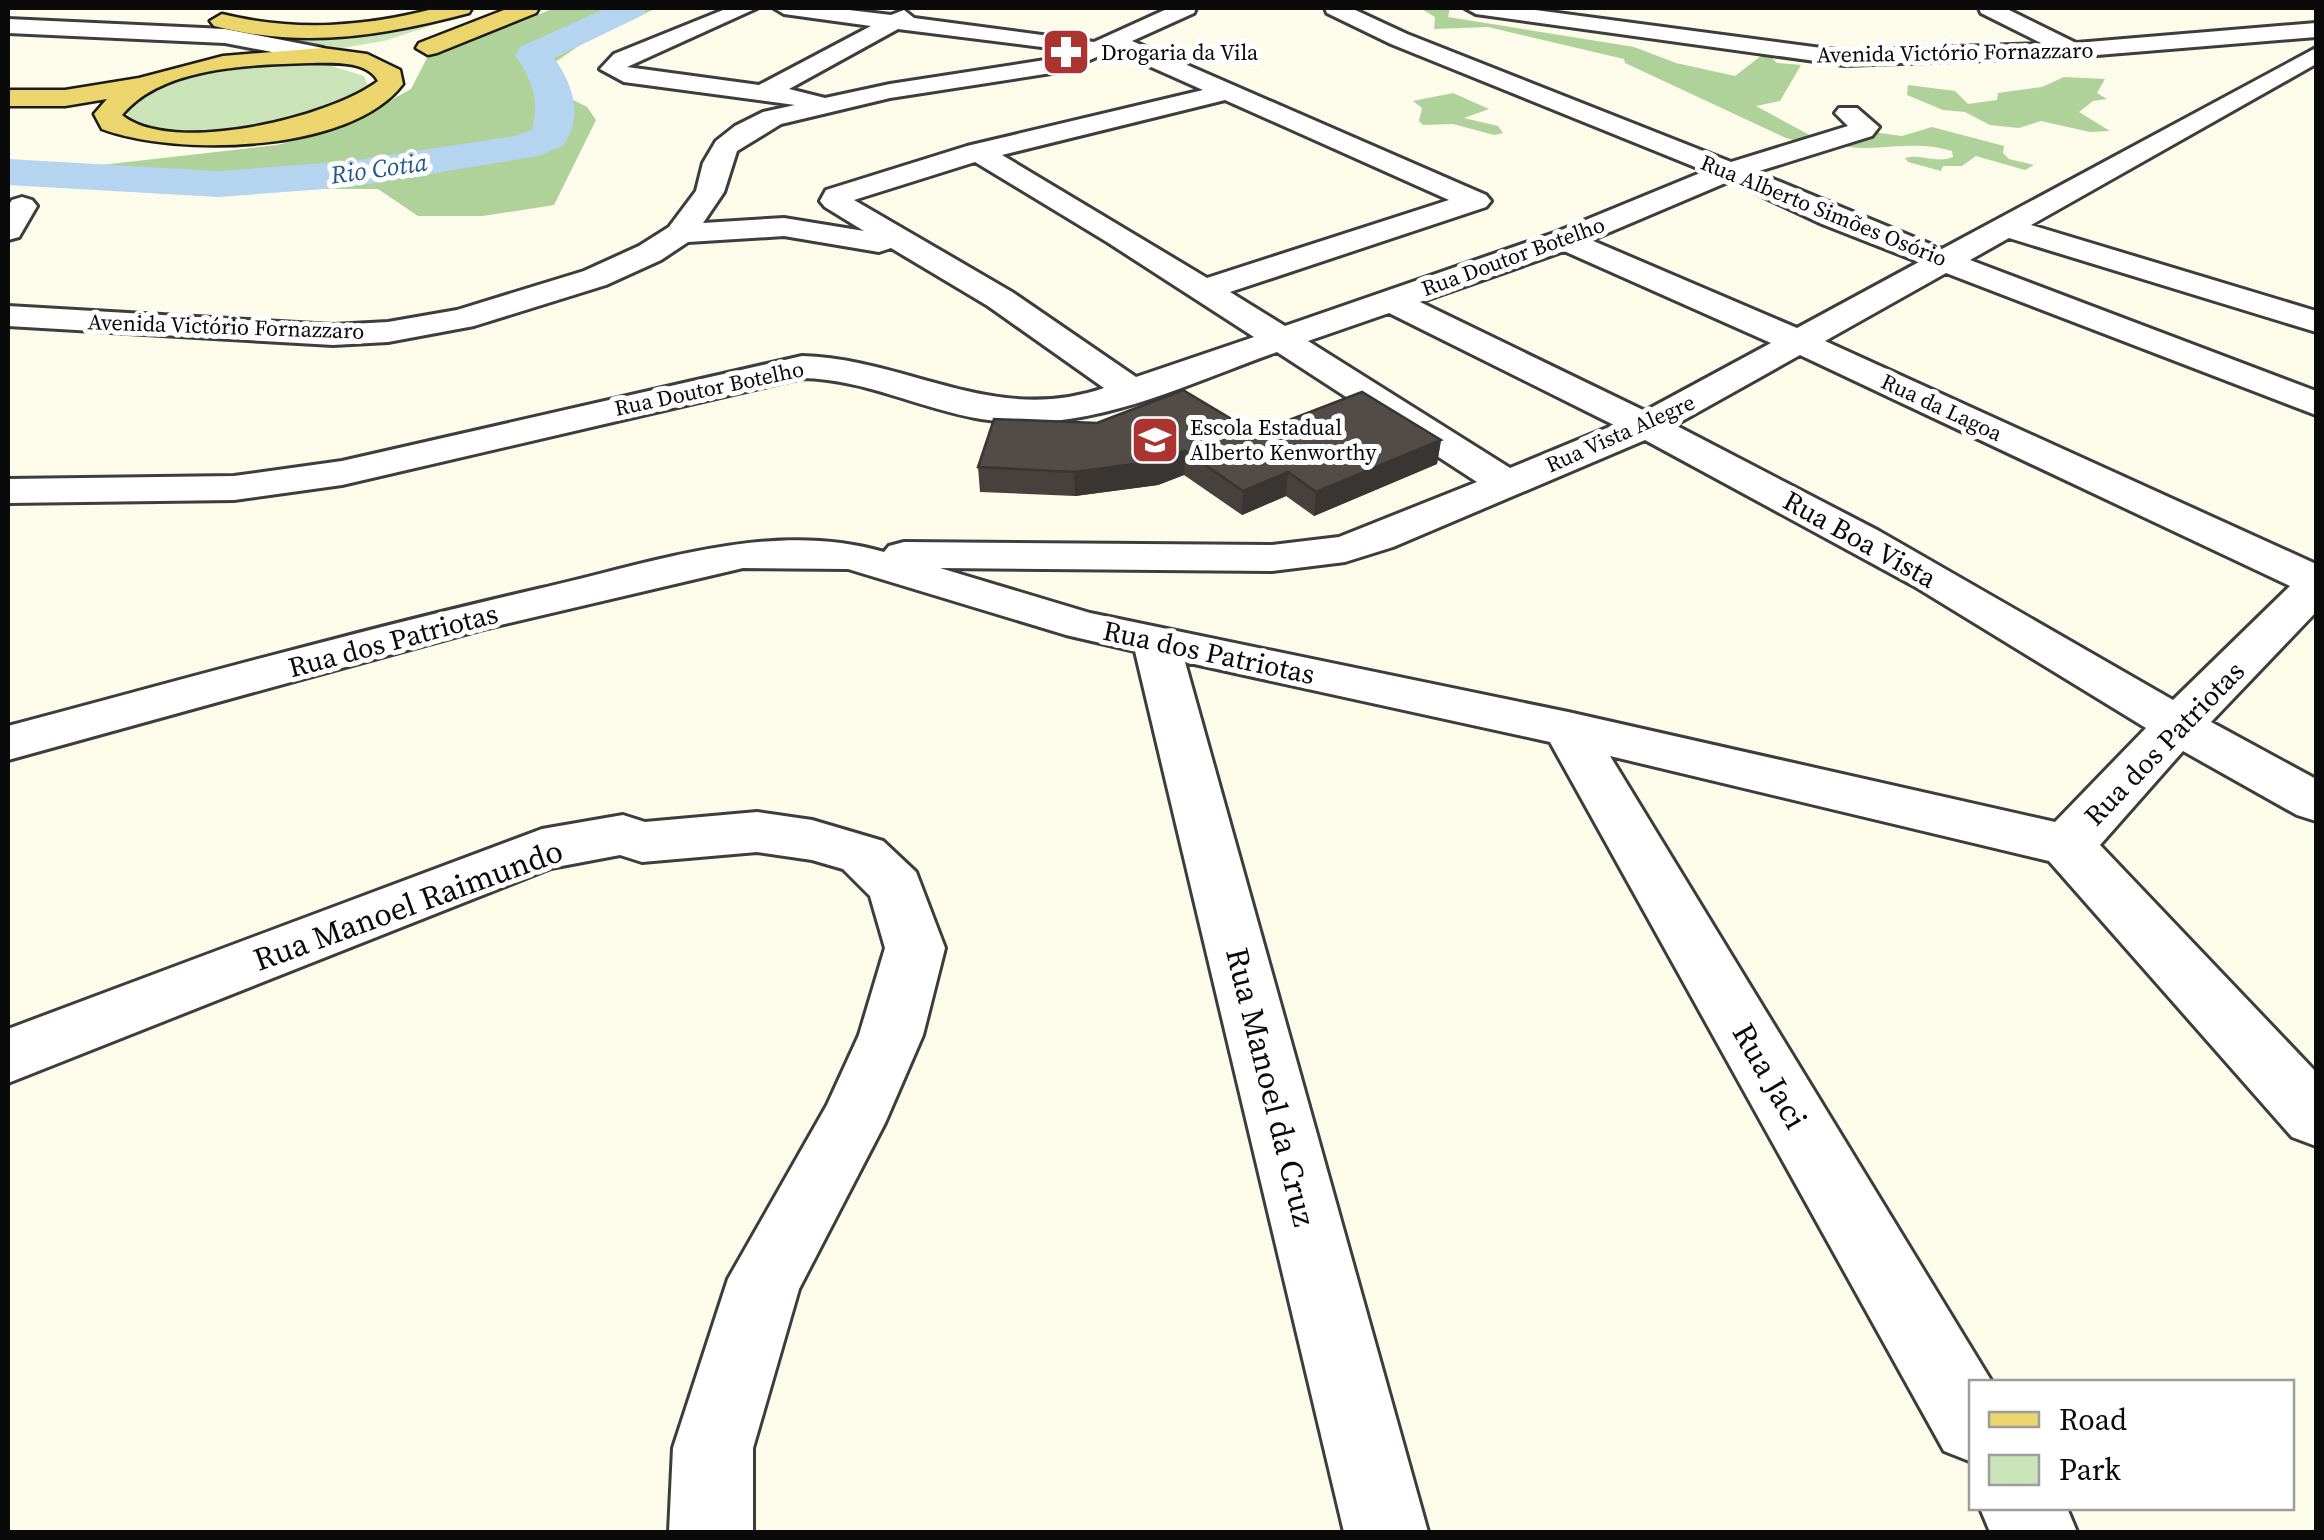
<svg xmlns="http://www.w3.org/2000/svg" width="2324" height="1540" font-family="'Source Serif 4',serif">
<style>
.green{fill:#cbe3b8}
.forest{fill:#aed299}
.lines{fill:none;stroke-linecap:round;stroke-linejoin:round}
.river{fill:#b4d4ef;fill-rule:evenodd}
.minor-casing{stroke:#3d3d3d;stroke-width:6}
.major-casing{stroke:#1b1b1b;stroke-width:5}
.minor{fill:#fff;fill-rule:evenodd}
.major{fill:#ebd56c;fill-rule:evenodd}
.wall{fill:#47413e}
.shaded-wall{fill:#393532}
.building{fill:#524c48;stroke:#393532;stroke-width:2.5}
.labels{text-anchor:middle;stroke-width:10;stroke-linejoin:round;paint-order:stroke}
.far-poi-label{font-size:22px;fill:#0a0a0a;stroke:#fff;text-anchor:start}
.far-street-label{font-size:22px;fill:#0a0a0a;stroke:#fff}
.far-water-label{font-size:25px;font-style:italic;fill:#21578e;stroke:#fff}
.street-label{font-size:28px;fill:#0a0a0a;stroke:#fff}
.near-street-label{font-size:32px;fill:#0a0a0a;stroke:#fff}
</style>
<rect width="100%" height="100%" fill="#fdfbea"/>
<path class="green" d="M448 20 384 41 324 51 263 39 368 34Z
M297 63 328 65 364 76 368 85C335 128 183 142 133 123L127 113C158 71 249 66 297 63Z"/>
<path class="forest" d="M555 8H657L593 36 531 79 587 107 596 120 554 205 483 216H418L378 189H294L101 165 277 145 339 129 411 89 427 58Z
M1420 8H1450L1448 17 1634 47 1676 63 1735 76 1766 52 1777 63 1801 65 1780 101 1756 106 1817 139 1805 143 1786 138 1625 63 1624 59 1488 27 1434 29 1435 17Z
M2064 77 2105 79 2097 93 2107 99 2093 101 2079 112 2110 131 2090 132 2041 121 2019 128 1990 125 1965 112 1943 110 1907 95 1908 85 1955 91 1968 104 1997 100 1998 93 2042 87Z
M1453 93 1489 109 1464 118 1498 126 1503 133 1494 135 1453 124 1423 125 1419 121 1422 108 1413 101Z
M1932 127 2004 146 2003 153 2009 159 2034 165 2025 170 1976 156 1962 166H1943L1941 171 1908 162 1905 158C1922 153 1935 164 1953 157L1952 151C1906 138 1876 155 1832 144L1872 132 1902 136Z"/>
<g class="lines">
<path class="river" d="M606 8H647L643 15 554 58C573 85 584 116 563 146L538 156 351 187 218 197 8 185V159L218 171 351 161 515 136 532 130C540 100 532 80 515 55L520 47Z"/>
<g class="minor-casing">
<path id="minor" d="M728 8H757L627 67 759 85 871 26 784 14 774 8H832L891 15 904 10 914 18 1094 42 1169 8H1196L1194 13 1132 41 1486 195 1491 201 1486 207 1230 292 1285 326 1554 233 1705 171 1391 44 1327 13 1325 8H1351L1407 34 1731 162 1848 126 1835 113 1839 108H1857L1879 127 1872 136 1756 172 1942 249 2316 48V64L2031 225 2316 311V332L2009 238 1970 260 2316 391V415L1946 273 1825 341 2316 564V612L2211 722 2316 779V821L2297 815 2183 751 2100 845 2316 1072V1146L2292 1137 2049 861 1610 756 1992 1382H1972V1462L1944 1451 1550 742 1185 662 1428 1532H1344L1135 651 1066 635 848 569 743 568 483 629 8 760V726C185 679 363 629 542 588 652 563 773 519 884 552L889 546 904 542 1272 545 1339 537 1477 482 1277 352C1181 386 1086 436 981 419 920 409 865 379 802 378L342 485 234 500 8 503V479L234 476 342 461 802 356C909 359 994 426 1104 388L988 306 891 248 879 252 784 236 688 242 661 260 606 285 474 326 388 342 333 345 8 326V306L333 325 388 322 457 310 584 271 639 246 669 227 696 191 703 163 716 141 735 126 763 112 795 105 624 82 600 69 614 54ZM898 29 1073 51 1058 58 890 84 825 98 789 89ZM1113 50 1203 90 967 146 826 190 820 201 825 207 864 231 784 218 703 223 724 192 737 151 781 124 890 98 1064 71ZM1225 100 1449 200 1207 278 1002 155ZM975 162 1107 242 1254 337 1136 377 1012 292 854 200ZM1730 181 1822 224 1919 262 1797 328 1591 240ZM1564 251 1771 343 1645 411 1420 302ZM1389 313 1614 425 1510 468 1308 341ZM1800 355 2290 586 2173 700 1879 531 1675 425ZM1645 440 1914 586 2146 728 2055 822 1568 712 1090 613 940 568 1272 571 1345 562 1393 547Z
M1465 8H1520L1844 51 2043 44 1981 13 1979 8H2005L2076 43 2316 23V37L2073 57 1844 65 1476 14Z
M8 19 225 29 323 48 335 55 323 62 225 43 8 33Z
M22 197 32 200 37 206 19 237 8 240V206L12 200Z
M757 812 812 820 883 841 916 872 945 948 923 1035 885 1123 799 1289 753 1448V1532H669L673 1448 728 1279 827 1105 859 1035 885 948 870 896 843 869 812 860 757 852 642 862 620 855 551 868 8 1083V1029L542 829 623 815 645 822Z
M1980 1508H2067L2077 1532H1990Z"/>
</g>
<g class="major-casing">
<path id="major" d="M437 8H472L469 13C382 36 303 49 214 26L210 21 222 14C295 32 365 27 437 8Z
M509 8H539L536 13 437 53 428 55 416 48 419 43Z
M322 48 367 54 400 70 403 84C351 153 177 157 102 129L94 114 107 99 65 106H8V90H65L139 78 223 56ZM309 63C331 63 367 60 378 81 330 118 171 156 122 115 162 66 251 65 309 63Z"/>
</g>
<use href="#minor" class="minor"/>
<use href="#major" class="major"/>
</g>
<path class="wall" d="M1255 433 1441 440 1437 464 1314 516 1286 496 1242 515 1184 475 1158 485 1075 496 980 492 978 467Z"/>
<path class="shaded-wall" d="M1441 440 1437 464 1314 516 1316 492Z
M1185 451 1184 475 1158 485 1075 496 1074 472Z
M1288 472 1286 496 1242 515 1243 491Z"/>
<path class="building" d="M1183 390 1255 433 1362 392 1441 440 1316 492 1288 472 1243 491 1185 451 1158 461 1074 472 978 467 994 419 1097 423Z"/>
<defs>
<g id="pharmacy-square" transform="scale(2.5)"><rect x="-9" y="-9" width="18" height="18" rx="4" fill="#ab3431" stroke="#fff"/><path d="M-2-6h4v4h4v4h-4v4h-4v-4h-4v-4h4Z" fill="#fff"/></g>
<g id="school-square" transform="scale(2.5)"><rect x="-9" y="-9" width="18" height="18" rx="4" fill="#ab3431" stroke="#fff"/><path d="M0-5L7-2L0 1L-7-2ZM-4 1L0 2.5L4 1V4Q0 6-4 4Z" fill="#fff"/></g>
</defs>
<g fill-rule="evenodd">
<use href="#pharmacy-square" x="1066" y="52"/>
<use href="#school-square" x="1155" y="440"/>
</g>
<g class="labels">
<g class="far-poi-label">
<text x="1101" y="60">Drogaria da Vila</text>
<text x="1190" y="435">Escola Estadual<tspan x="1190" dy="25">Alberto Kenworthy</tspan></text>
</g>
<g class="far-street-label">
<text transform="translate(1955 52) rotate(-1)" y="8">Avenida Victório Fornazzaro</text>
<text transform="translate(1824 210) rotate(22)" y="8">Rua Alberto Simões Osório</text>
<text transform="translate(1513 256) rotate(-20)" y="8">Rua Doutor Botelho</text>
<text transform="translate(226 326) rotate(2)" y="8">Avenida Victório Fornazzaro</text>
<text transform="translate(709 388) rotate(-12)" y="8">Rua Doutor Botelho</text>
<text transform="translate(1942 407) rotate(25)" y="8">Rua da Lagoa</text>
<text transform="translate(1620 433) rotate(-24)" y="8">Rua Vista Alegre</text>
</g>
<g class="far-water-label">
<text transform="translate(379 168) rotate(-8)" y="9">Rio Cotia</text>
</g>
<g class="street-label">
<text transform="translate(1860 539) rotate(29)" y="10">Rua Boa Vista</text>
<text transform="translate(393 640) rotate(-15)" y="10">Rua dos Patriotas</text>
<text transform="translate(1209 652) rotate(12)" y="10">Rua dos Patriotas</text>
<text transform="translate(2164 743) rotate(-46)" y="10">Rua dos Patriotas</text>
</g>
<g class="near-street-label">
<text transform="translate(408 905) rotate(-20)" y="11">Rua Manoel Raimundo</text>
<text transform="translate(1770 1076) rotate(60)" y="11">Rua Jaci</text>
<text transform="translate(1271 1087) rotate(76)" y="11">Rua Manoel da Cruz</text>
</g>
</g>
<rect width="2324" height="1540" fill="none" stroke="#0a0a0a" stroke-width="20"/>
<rect x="1969" y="1380" width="325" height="130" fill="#ffffff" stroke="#9d9d9d" stroke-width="2.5"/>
<rect x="1989" y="1412" width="50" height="15" fill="#ebd56c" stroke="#9d9d9d" stroke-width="2.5"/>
<text x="2059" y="1430" font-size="30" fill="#0a0a0a">Road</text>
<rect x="1989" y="1455" width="50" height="30" fill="#cbe3b8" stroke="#9d9d9d" stroke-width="2.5"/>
<text x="2059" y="1480" font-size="30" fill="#0a0a0a">Park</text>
</svg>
